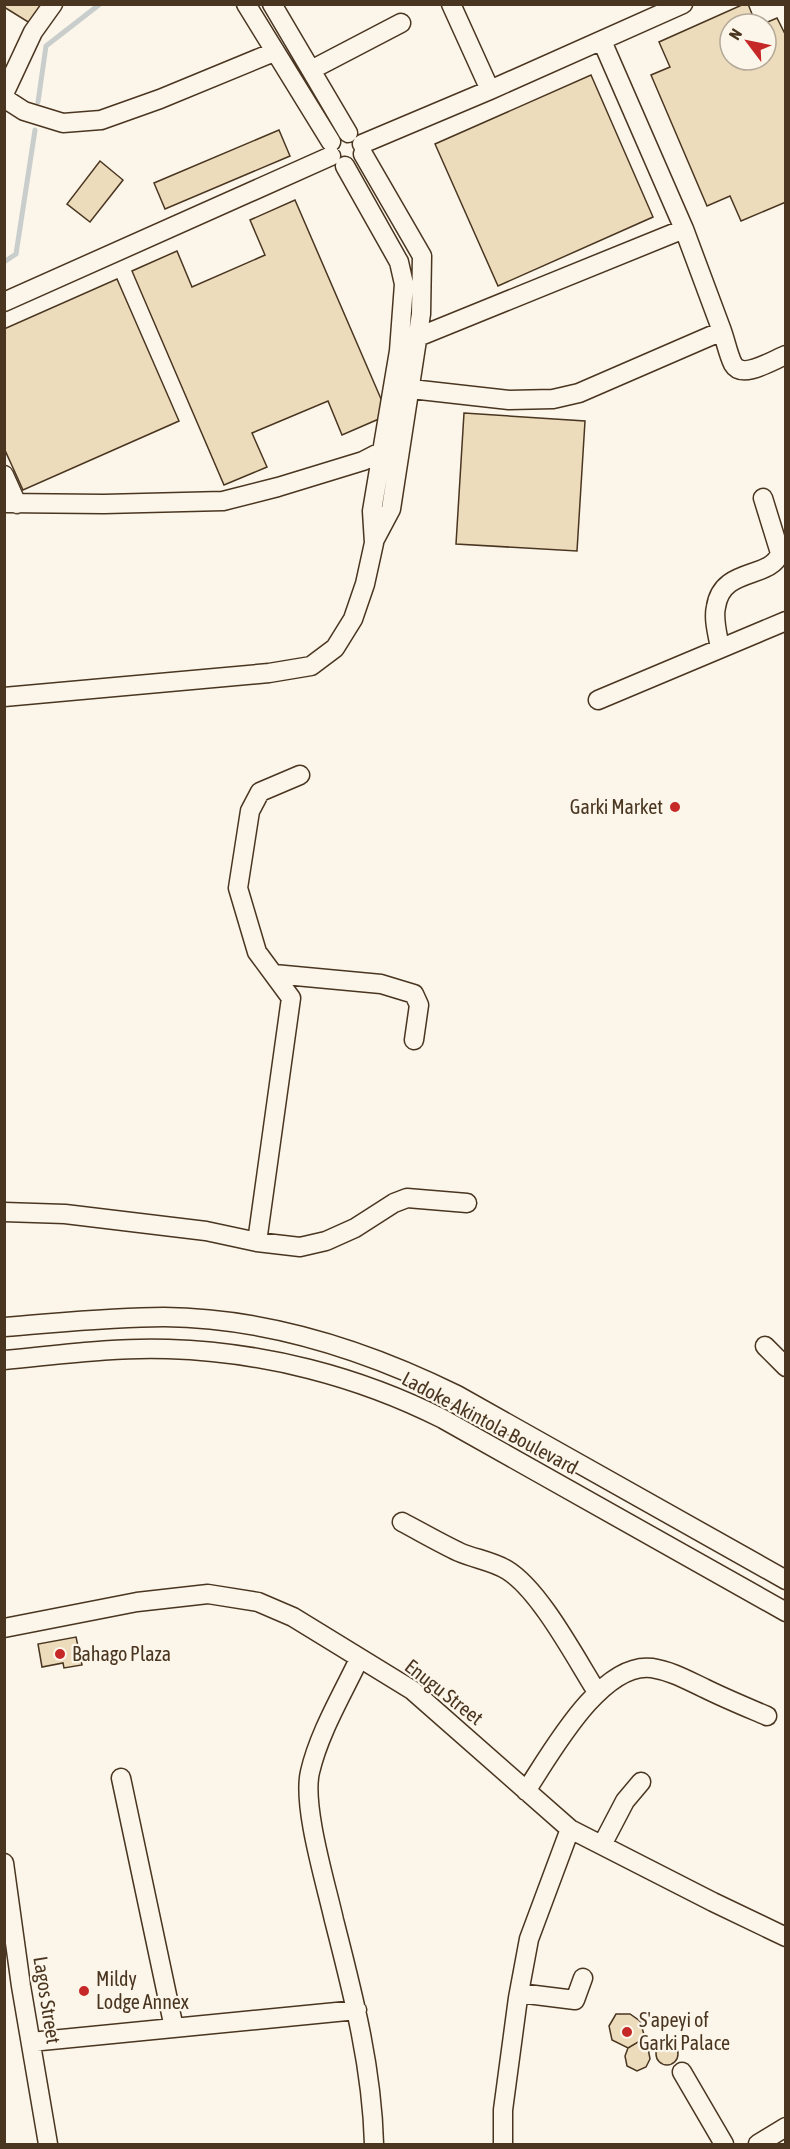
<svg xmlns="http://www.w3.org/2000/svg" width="790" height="2149" font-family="'Asap Condensed',sans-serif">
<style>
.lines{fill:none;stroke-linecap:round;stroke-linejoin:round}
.stream{stroke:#c9cecd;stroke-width:5}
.building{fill:#ecdcbc;stroke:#4a3520;stroke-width:1.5}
.minor-casing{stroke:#4a3520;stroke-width:21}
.minor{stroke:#fbf6e9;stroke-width:18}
.poi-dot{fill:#c62828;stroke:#fbf6e9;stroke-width:2}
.labels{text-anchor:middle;stroke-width:4.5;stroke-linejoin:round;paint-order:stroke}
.poi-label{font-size:20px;fill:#4a3520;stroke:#fbf6e9;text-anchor:start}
.street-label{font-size:20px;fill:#4a3520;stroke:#fbf6e9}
</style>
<rect width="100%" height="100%" fill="#fbf6e9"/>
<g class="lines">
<path class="stream" d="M38 102 46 46 100 4
M4 262 16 254 35 130"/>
</g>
<path class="building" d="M4 4H47L33 25 4 7Z
M744 4H748L756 24H730V60H766V24H763L777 18 786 36V202L741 221 730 196 707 206 651 75 670 67 659 42Z
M591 75 653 217 498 286 435 144Z
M279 130 290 156 165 209 154 183Z
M100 161 123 180 90 222 67 204Z
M295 200 388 415 342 435 328 401 252 433 267 467 224 485 132 271 177 251 192 287 265 255 250 220Z
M117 279 179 421 23 490 4 448V329Z
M464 413 585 421 577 551 456 544Z
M76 1637 82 1665 64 1668 63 1663 42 1667 38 1644Z
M616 2014H630L640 2021 645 2038 628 2048 612 2040 609 2026Z
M638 2042 648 2048 650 2059 646 2067 637 2071 627 2066 625 2056 628 2048Z
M656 2054a11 11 0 1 1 22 0a11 11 0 1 1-22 0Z"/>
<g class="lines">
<g class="minor-casing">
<path id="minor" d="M246 4 331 142
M272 4 348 133
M451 4 490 90
M311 70 401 23
M4 94 33 32 53 4
M4 98 24 111 63 123 101 120 160 99 274 52
M362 144 490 90 683 4
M363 154 422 256 421 314 391 509 374 541
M4 302 331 156
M722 331C726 342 728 354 733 364 742 380 773 360 786 355
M418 337 684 229
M411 389 509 400 553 399 579 393 722 331 684 229 602 41
M4 475 17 504
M4 503 104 504 223 501 278 487 363 461 390 447
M720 648C718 636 713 619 716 607 722 566 771 580 780 553L763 498
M4 697 269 673 311 666 335 648 353 619 365 584 374 543 372 511 399 351 404 284 399 262 345 166
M598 700 786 621
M274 974 381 984 414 994 419 1005 414 1040
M4 1212 65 1214 206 1231 257 1242 300 1247 326 1241 355 1228 394 1203 407 1198 467 1203
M257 1242 291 998 257 952 238 888 250 811 260 792 300 775
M4 1327C57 1323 110 1317 164 1317 266 1318 366 1350 457 1395L786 1580
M765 1346 786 1367
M4 1360C58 1355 114 1347 168 1349 263 1352 358 1376 443 1419L786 1612
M402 1522C421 1532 440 1543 459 1552 475 1559 492 1561 507 1570 540 1590 576 1659 597 1692
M4 1628 137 1602 208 1594 258 1602 293 1617 412 1690 570 1829 713 1902 786 1937
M359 1659C342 1695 319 1733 310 1772 302 1806 326 1884 334 1920 353 1994 372 2067 374 2144
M121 1778 174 2028
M526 1791C550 1755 601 1661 652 1668 671 1671 687 1680 704 1688 724 1698 746 1707 767 1716
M602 1845 625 1801 641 1782
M4 1863 21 1986 48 2144
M519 1993 575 2000 583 1978
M31 2042 357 2010
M682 2072 724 2144
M503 2144V2110L518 1998 529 1939 570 1829
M758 2144 786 2127"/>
</g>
<use href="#minor" class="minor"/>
</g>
<g class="poi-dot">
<circle cx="675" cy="807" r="6"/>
<circle cx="60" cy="1654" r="6"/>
<circle cx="84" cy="1991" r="6"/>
<circle cx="627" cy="2032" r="6"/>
</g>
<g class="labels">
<g class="poi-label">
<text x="663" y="814" text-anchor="end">Garki Market</text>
<text x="72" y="1661">Bahago Plaza</text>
<text x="96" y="1986">Mildy<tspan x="96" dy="23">Lodge Annex</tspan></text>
<text x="639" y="2027">S'apeyi of<tspan x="639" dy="23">Garki Palace</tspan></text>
</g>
<g class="street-label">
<text transform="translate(490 1423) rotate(28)" y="7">Ladoke Akintola Boulevard</text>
<text transform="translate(444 1692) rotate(38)" y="7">Enugu Street</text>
<text transform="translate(47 2000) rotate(81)" y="7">Lagos Street</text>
</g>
</g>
<rect width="790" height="2149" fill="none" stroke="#4a3520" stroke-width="12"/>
<g transform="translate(748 42) rotate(302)"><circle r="28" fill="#fbf6e9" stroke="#b4a999" stroke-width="1.5"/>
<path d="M0-4.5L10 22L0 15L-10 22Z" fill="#c62828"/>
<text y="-9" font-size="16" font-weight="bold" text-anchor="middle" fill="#4a3520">N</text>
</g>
</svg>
